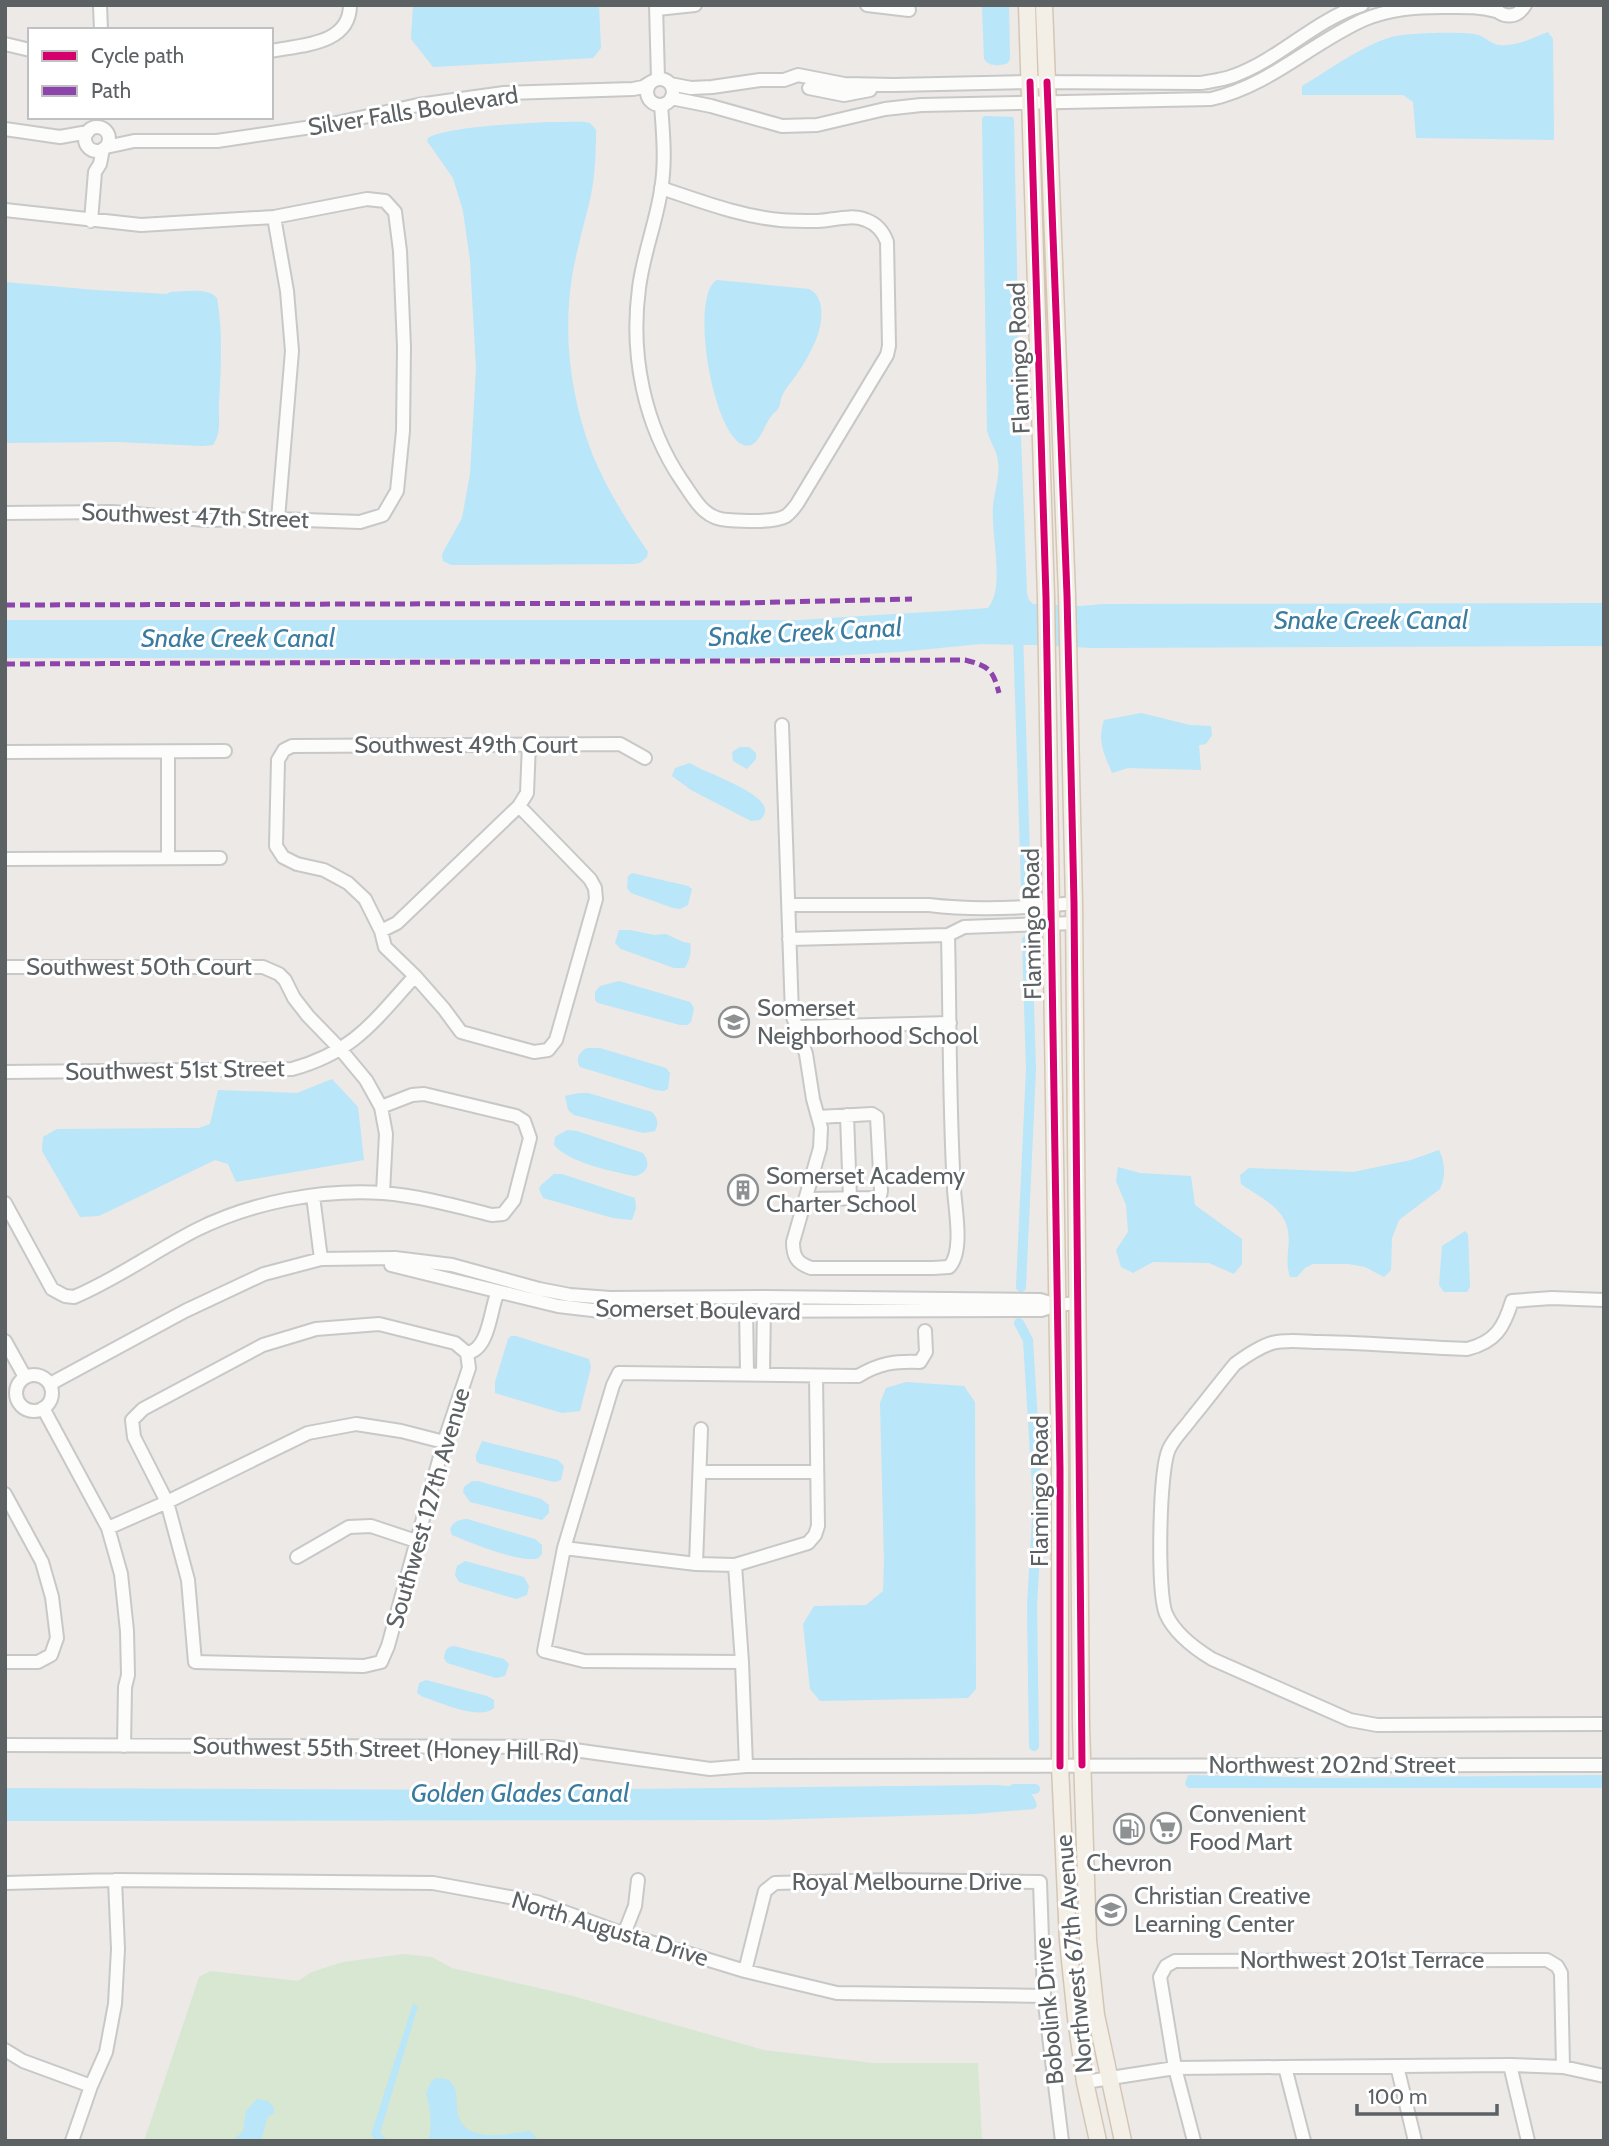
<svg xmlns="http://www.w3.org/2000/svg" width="1609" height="2146" font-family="Cabin,sans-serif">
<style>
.green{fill:#d7e7d1}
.water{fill:#b9e6f8}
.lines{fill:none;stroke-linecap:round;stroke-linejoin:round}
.canal{stroke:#b9e6f8;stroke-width:10}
.minor-casing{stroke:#c8c8c8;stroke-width:16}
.major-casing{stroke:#d4c6b4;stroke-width:19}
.minor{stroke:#fcfcfb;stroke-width:12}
.major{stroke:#f3efe7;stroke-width:16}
.quiet{stroke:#8e44ad;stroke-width:5;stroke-dasharray:10 5;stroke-linecap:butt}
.cycleway-casing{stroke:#fff;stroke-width:11}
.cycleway{stroke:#d6006c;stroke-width:7}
.labels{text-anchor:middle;stroke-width:6;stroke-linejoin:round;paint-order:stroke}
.street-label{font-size:24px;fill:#5c6164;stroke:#fff}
.poi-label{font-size:24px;fill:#5c6164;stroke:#fff;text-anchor:start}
.water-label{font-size:26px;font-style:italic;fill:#3a7ba0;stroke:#fff}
</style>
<rect width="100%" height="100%" fill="#ece9e6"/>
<path class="green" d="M404 1954 432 1957 452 1968 569 1995 764 2050 873 2063H978L982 2141H144L199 1977 210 1971 298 1981 312 1972 343 1962Z"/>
<path class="water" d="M413 5H599L601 48 593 58 433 67 411 39Z
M982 5H1009L1010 59 1008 63C1000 66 989 67 984 59Z
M1548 32 1553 39 1554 140 1416 138 1413 102 1403 95H1302V86C1330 70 1360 46 1392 37 1404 33 1466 31 1478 35 1489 38 1491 47 1507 45 1522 44 1535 37 1548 32Z
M984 116 1013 117 1014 120 1020 412 1027 593 1029 600 1033 604 1081 606 1104 604 1604 603V646L1093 648 1033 645 981 644 899 652 833 656 678 659 5 658V620H802C864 615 926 613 988 608 1007 586 988 527 994 499 996 486 1000 474 998 461 997 450 989 441 987 430L982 119Z
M585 122 590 123 596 130C596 154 595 180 589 204 583 228 576 252 572 277 562 339 572 407 597 465 611 496 629 524 648 552L647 557 640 563 633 564 451 565 443 561 442 554 462 518 470 474 476 368 470 260 463 211 453 178 427 141 428 138C448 125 557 121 585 122Z
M717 280 809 289C827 297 822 327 815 342 810 353 804 364 797 374 792 381 785 389 782 396 780 400 781 403 779 407 776 413 776 410 772 415 765 423 761 441 751 445 716 456 687 296 717 280Z
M5 282 95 290 167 294 170 292C186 292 207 287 217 298 223 334 221 367 219 402 218 417 222 432 213 445L202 446 118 442 5 443Z
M1141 713 1190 725 1211 726 1212 735 1206 744 1199 745 1201 770 1128 768 1112 773C1104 753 1097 742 1104 720Z
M740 747H749L756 753V759L747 769 733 761 732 752Z
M690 763C704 773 764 791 765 810 765 815 763 817 760 820L751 821 691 790 672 776 675 768Z
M632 873 688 886 692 889 688 905 680 909 673 908 631 893 627 888 628 876Z
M619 930H630L654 935 666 934 683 942 690 943C692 952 689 961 685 968H674L621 949 615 943Z
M619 981 690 1002 694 1008 691 1022 687 1025H680L598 1003 595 1000V992L600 986Z
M587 1048H600L666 1068 670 1073 668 1089 664 1091 655 1090 580 1067C575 1059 579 1052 587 1048Z
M332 1079 358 1107 364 1160 236 1182 228 1164 215 1160 99 1216 80 1217 42 1151 43 1137 57 1129 199 1128 210 1124 218 1090 297 1093Z
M579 1093H588L652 1112C658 1119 659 1122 655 1131L643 1133 574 1115 568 1110 565 1096Z
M567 1130 577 1131 643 1153C651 1163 648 1173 635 1176 613 1172 568 1162 554 1145L555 1137Z
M1439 1150C1445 1161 1446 1177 1440 1189L1399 1220 1392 1238 1391 1270 1384 1277 1365 1267 1349 1264H1313L1305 1268 1297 1277H1290C1284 1258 1291 1248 1288 1231 1285 1208 1258 1196 1241 1184L1240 1175 1249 1168 1353 1172 1411 1160Z
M1118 1167 1140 1173 1191 1176 1195 1205 1242 1239V1264L1234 1274 1209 1263 1153 1262 1133 1273 1121 1267 1116 1250 1128 1232 1126 1205 1116 1181Z
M554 1174H562L635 1198 636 1208 632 1220 613 1218 543 1198 539 1189 541 1185Z
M1465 1231 1468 1234 1470 1287 1467 1292H1444L1439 1285 1442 1246Z
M511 1336H516L589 1359 591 1367 580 1411 562 1413 495 1393V1382L508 1339Z
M906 1382 964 1386 975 1402 976 1689 968 1698 820 1701 810 1689 803 1624 814 1606 866 1605 883 1591 884 1562 880 1403 886 1388Z
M482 1441 558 1460 564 1466 561 1480 554 1482 478 1463 476 1460V1455Z
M472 1481H478L541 1499 549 1505V1513L542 1520 470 1502 463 1492 464 1487Z
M467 1519 535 1539 542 1545V1554C538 1558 539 1559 533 1559 515 1561 469 1542 452 1535L450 1529C454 1521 458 1520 467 1519Z
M465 1561 524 1577 529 1586 527 1595 516 1599 459 1582 455 1575 457 1566Z
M454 1646 504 1659 509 1664 505 1676 496 1678 447 1663 444 1658C445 1651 446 1647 454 1646Z
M426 1680 487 1696 494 1700V1708C479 1721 440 1702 423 1697L417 1693 419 1683Z
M1188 1775 1329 1778 1604 1775V1788H1188L1185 1784Z
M996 1785C1014 1787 1033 1786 1037 1806L1034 1809 974 1814 762 1820 5 1821V1788L543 1790Z
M413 2004 418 2006 380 2133 388 2141H375L371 2134Z
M436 2078 447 2079C458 2087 456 2095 457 2108 460 2146 506 2134 530 2131L539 2141H428C433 2124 430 2110 426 2093L431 2082Z
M257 2099 268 2101 274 2108V2114L268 2116 261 2141H233L243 2131 246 2111Z"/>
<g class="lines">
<path class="canal" d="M1018 632 1026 889
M1021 1287 1031 1069 1027 940
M1019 1323 1028 1340 1038 1503 1032 1605 1034 1746
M1014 1789H1035"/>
<g class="minor-casing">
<path id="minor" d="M100 5 101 30
M656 5 658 79
M867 5 909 10
M1493 5C1501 19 1517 19 1525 5
M657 9 695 5
M5 44 30 50
M271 51C301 45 350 45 350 5
M647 92a13 13 0 1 1 26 0a13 13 0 1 1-26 0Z
M670 84 691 88 712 87 760 80H784L798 75 844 84 894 85 1030 82 1201 83C1212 81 1222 80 1233 76 1279 60 1314 20 1362 5
M809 88 844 95 870 90
M671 98 711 106 782 126 817 125 885 109 921 105 1211 99C1269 86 1310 44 1363 20 1389 9 1415 7 1443 7 1461 7 1478 6 1496 11
M661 105C663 132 666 162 661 190 656 223 643 255 639 288 630 355 644 425 682 481 695 499 703 519 728 520 743 521 774 523 786 516 790 513 794 508 797 504L887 355 889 346 887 242C883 231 877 224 866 220 851 214 834 220 818 221 806 221 793 221 780 220 739 216 701 201 661 188
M85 139a12 12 0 1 1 24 0a12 12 0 1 1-24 0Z
M5 129 60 137 88 132
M106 147 134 141H217L332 124 418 105 504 93 633 89 643 87 651 82
M5 210 141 225 274 217 367 199 385 201 395 212 400 251 404 347 403 431 397 491 383 515 360 522 278 519 205 520 113 512 5 513
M274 217 287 291 292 351 278 519
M91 221 95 172 100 164 103 149
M782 725 792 1014 806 1054 813 1099 821 1128 820 1148 793 1242C793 1257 797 1263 811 1268H933L949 1267C964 1252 955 1209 954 1189 949 1104 950 1019 948 935
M5 752 225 751
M519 806 590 879 595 888 596 899 556 1040 548 1050 534 1052 461 1032 444 1009 415 976 385 947 381 931 365 899 348 883 324 870 297 864 283 857 276 846 278 760 284 750 292 746 620 744 645 758
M168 858V752
M5 859 220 858
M789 905H929C977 911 1027 908 1074 903
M381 931 397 923 519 806 527 793 529 744
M789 939 948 935 964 927 1074 923
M5 967H263L279 974 285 980 294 998 308 1016 341 1050 366 1080 381 1107 386 1134 383 1193
M797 1027 950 1023
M5 1072 292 1069C354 1052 374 1021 415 976
M847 1115 850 1199
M313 1196 321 1259
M807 1199 874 1198 880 1196 881 1191 877 1117 872 1114 818 1117
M5 1203 52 1289 65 1296 74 1297C117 1279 155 1251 196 1230 252 1202 321 1189 383 1193 420 1196 456 1206 492 1215L503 1214 514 1200 530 1138 524 1121 516 1116 424 1094 412 1095 381 1107
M391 1265 558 1306 601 1311 1041 1310 1057 1305 1077 1303
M1604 1300 1552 1298 1512 1301C1504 1327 1496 1342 1467 1349 1418 1347 1370 1343 1321 1342 1305 1342 1287 1339 1272 1343 1259 1347 1246 1356 1235 1364 1220 1382 1206 1401 1191 1419 1184 1429 1174 1438 1169 1449 1159 1470 1157 1592 1166 1614 1175 1634 1194 1648 1212 1659L1350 1720 1377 1725 1604 1724
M746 1305 747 1374
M379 1324 455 1343 467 1353 469 1368 444 1442 388 1646 381 1662 364 1666 195 1662 188 1580 167 1502 134 1437 132 1420 143 1409 263 1345 316 1329Z
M5 1341 25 1377
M467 1353C488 1350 490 1314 496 1297
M763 1374 764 1304
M16 1393a18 18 0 1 1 36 0a18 18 0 1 1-36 0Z
M50 1384 185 1311 264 1274 321 1259 395 1258 452 1265 539 1289 570 1295 610 1298 764 1297 1040 1300 1057 1305
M43 1408 108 1528 121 1574 127 1631 128 1675 125 1687 124 1746
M700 1472H817
M5 1494 42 1562 52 1597 57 1638 51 1655 38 1662H5
M108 1528 167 1502 308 1433 356 1424 401 1431 444 1442
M564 1548 696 1564 735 1565 808 1543 815 1535 818 1526 816 1376
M297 1557 349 1527 371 1526 416 1541
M696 1564 701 1429
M735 1565 742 1662 746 1766
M742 1662 584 1661 544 1651 564 1548 613 1385 619 1373 858 1376C880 1363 894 1361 920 1362L926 1352 925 1331
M5 1745 553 1747 710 1769 746 1766 1604 1765
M5 1883 115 1880 433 1883 537 1902 624 1934 745 1971 837 1993 1044 1996
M624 1934 635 1906 638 1880
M745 1971 765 1891 775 1883 890 1880 1040 1882 1044 1996 1062 2141
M5 2050 23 2061 91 2086
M1510 2065 1528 2141
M1397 2066 1415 2141
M1285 2067 1304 2141
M1085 2082 1175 2068 1285 2067 1510 2065 1563 2067 1604 2076
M72 2141 91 2086 106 2052 115 2004 118 1949 115 1880
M1194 2141 1175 2068 1160 1977 1166 1966 1175 1961 1547 1960 1557 1966 1561 1973 1563 2067"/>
</g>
<g class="major-casing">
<path id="major" d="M1027 5 1046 597 1060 1469V1766L1068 1941 1076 2018 1085 2082 1098 2141
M1044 5 1067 595 1074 903 1081 1725 1088 1940 1096 2015 1123 2141"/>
</g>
<use href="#minor" class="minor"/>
<use href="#major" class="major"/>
<path class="quiet" d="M5 605 740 603 912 599
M5 664 965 660C989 666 993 670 999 693"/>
<g class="cycleway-casing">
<path id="cycleway" d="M1030 82 1046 597 1060 1469V1766
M1047 82 1067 595 1074 903 1082 1765"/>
</g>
<use href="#cycleway" class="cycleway"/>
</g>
<defs>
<g id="school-ring" transform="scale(1.575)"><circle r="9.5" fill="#fff" stroke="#8e9192" stroke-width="1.5"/><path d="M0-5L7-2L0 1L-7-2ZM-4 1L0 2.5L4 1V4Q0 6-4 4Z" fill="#8e9192"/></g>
<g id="building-ring" transform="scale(1.575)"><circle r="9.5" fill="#fff" stroke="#8e9192" stroke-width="1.5"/><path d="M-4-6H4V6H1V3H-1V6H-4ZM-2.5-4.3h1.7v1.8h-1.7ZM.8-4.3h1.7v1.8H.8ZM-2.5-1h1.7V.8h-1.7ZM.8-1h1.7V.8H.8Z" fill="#8e9192"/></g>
<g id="supermarket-ring" transform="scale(1.575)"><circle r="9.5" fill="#fff" stroke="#8e9192" stroke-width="1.5"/><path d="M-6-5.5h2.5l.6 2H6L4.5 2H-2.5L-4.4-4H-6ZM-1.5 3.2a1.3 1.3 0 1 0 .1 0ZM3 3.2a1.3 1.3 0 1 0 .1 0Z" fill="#8e9192"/></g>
<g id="fuel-ring" transform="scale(1.575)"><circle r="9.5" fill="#fff" stroke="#8e9192" stroke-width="1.5"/><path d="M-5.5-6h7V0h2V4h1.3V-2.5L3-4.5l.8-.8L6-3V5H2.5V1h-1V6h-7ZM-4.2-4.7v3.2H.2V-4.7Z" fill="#8e9192"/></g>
</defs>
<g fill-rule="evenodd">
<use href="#school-ring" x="734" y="1022"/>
<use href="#building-ring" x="743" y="1190"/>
<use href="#supermarket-ring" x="1166" y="1828"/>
<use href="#fuel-ring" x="1129" y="1829"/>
<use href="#school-ring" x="1111" y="1910"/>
</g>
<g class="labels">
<g class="street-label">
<text transform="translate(413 111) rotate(-9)" y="8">Silver Falls Boulevard</text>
<text transform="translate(1019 358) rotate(-92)" y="8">Flamingo Road</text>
<text transform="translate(195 516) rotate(2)" y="8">Southwest 47th Street</text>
<text x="466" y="753">Southwest 49th Court</text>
<text transform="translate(1032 924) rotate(-91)" y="8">Flamingo Road</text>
<text x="139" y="975">Southwest 50th Court</text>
<text transform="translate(175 1070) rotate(-1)" y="8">Southwest 51st Street</text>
<text transform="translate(698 1310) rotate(1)" y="8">Somerset Boulevard</text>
<text transform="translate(1040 1491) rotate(-90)" y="8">Flamingo Road</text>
<text transform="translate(428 1508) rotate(-74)" y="8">Southwest 127th Avenue</text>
<text transform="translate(386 1749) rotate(1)" y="8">Southwest 55th Street (Honey Hill Rd)</text>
<text x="1332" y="1773">Northwest 202nd Street</text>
<text x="907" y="1890">Royal Melbourne Drive</text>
<text transform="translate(610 1929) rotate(17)" y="8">North Augusta Drive</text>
<text transform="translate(1074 1954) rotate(-95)" y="8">Northwest 67th Avenue</text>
<text x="1362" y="1968">Northwest 201st Terrace</text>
<text transform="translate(1049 2011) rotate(-95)" y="8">Bobolink Drive</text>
</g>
<g class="poi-label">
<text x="757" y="1016">Somerset<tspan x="757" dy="28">Neighborhood School</tspan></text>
<text x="766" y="1184">Somerset Academy<tspan x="766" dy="28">Charter School</tspan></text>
<text x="1189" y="1822">Convenient<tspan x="1189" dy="28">Food Mart</tspan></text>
<text x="1129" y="1871" text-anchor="middle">Chevron</text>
<text x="1134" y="1904">Christian Creative<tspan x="1134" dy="28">Learning Center</tspan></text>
</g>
<g class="water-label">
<text x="1371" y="629">Snake Creek Canal</text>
<text transform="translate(805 632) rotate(-3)" y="9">Snake Creek Canal</text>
<text x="238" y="647">Snake Creek Canal</text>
<text x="520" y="1802">Golden Glades Canal</text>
</g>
</g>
<rect width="1609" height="2146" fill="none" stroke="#5c6164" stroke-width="14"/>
<rect x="28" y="28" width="245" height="91" fill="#ffffff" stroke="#bec0c1" stroke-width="2"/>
<rect x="42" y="51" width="35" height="10" fill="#d6006c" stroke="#bec0c1" stroke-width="2"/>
<text x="91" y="63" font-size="21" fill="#5c6164">Cycle path</text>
<rect x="42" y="86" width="35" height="10" fill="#8e44ad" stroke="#bec0c1" stroke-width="2"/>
<text x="91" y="98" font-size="21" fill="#5c6164">Path</text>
<path d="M1357 2104v10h140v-10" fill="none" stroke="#5c6164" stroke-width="3.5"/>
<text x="1368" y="2104" font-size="21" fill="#5c6164" stroke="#ffffff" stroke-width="5" paint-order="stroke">100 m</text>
</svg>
